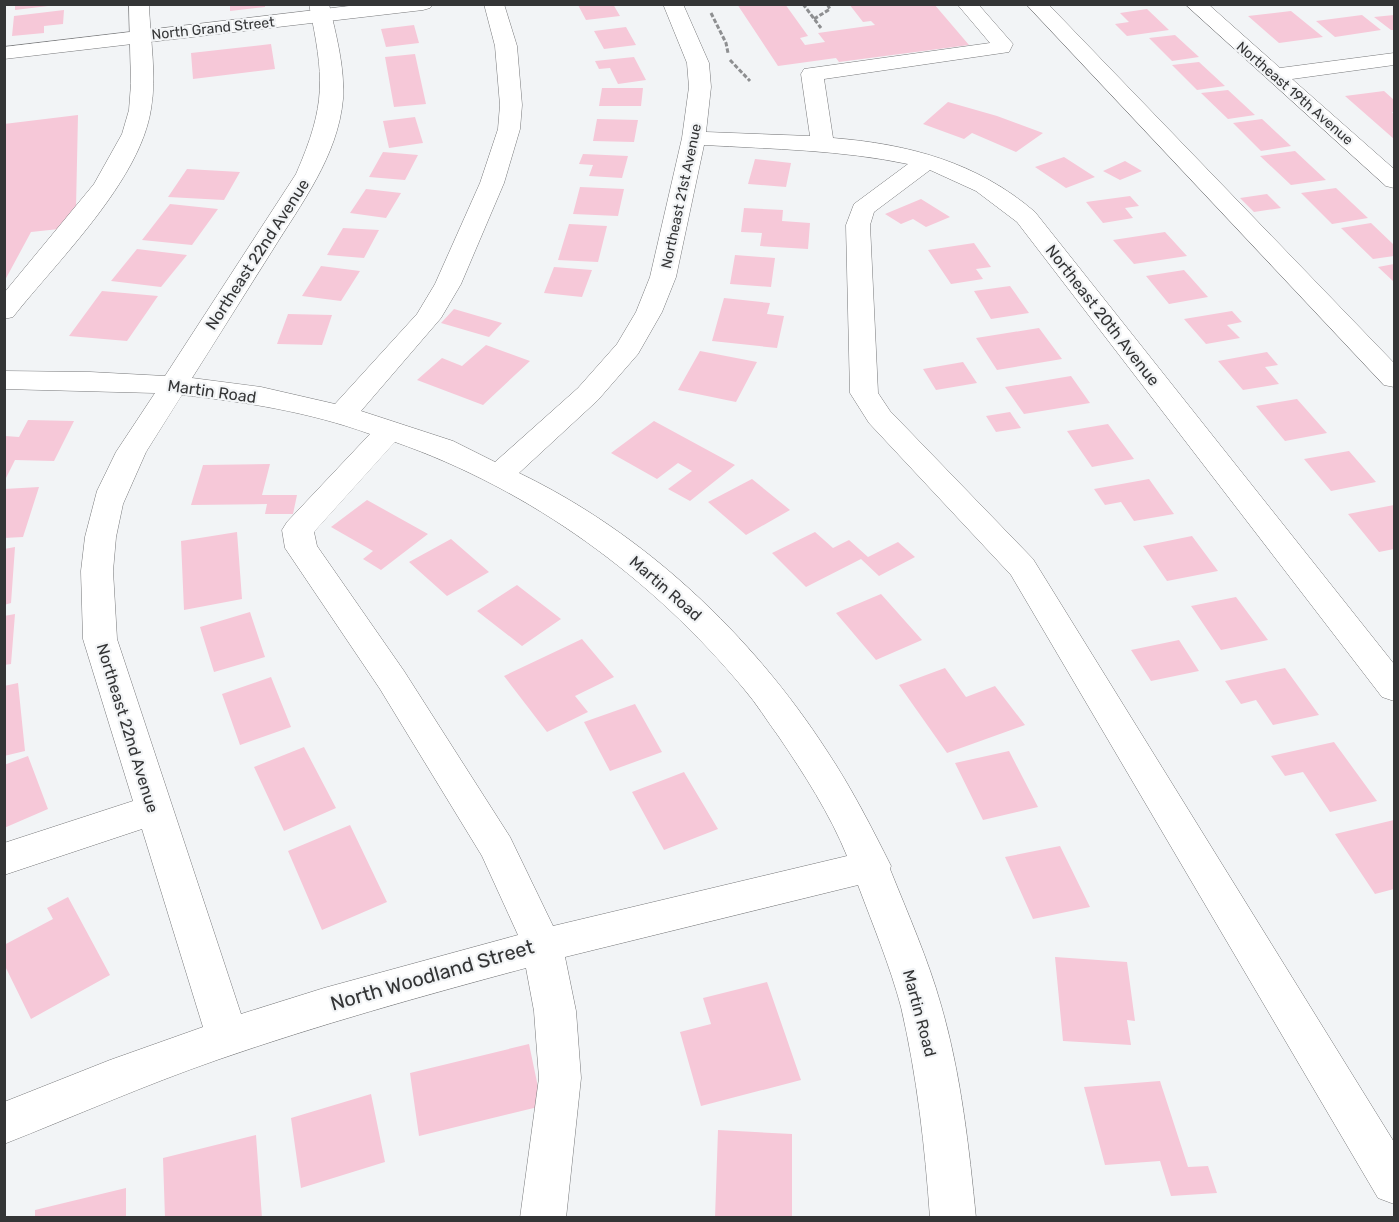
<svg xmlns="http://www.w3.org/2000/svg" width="1399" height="1222" font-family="Rubik,sans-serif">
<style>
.building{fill:#f6c8d8}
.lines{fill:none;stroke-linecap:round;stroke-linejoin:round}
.minor-casing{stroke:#78797b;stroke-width:1}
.major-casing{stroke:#78797b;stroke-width:1}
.path{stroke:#8e8f91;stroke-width:3;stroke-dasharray:4.5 2;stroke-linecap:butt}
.minor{fill:#fff;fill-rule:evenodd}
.major{fill:#fff;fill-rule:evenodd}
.labels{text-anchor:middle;stroke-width:4.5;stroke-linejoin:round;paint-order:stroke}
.far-street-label{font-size:14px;fill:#343536;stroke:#f2f4f6}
.street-label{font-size:16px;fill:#343536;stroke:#f2f4f6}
.near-street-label{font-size:20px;fill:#343536;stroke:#f2f4f6}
</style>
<rect width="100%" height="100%" fill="#f2f4f6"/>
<path class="building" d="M15 4H48V6L15 10Z
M265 4V7L230 11V5Z
M613 4 620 16 586 20 578 5Z
M737 4H785L808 36 800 38 805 45 825 42 818 33 875 25 871 21 863 22 849 4H934L969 45 839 62 836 58 778 66Z
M1147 9 1169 30 1127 36 1115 24 1129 22 1120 13Z
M64 10 63 24 44 26V33L12 36 14 16Z
M1291 11 1323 37 1279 43 1248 16Z
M1362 15 1381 30 1335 37 1316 21Z
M1394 15V30H1391L1374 17Z
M414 25 419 43 386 47 381 29Z
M626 27 636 45 604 49 594 31Z
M1175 35 1199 57 1172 61 1149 38Z
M271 44 275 69 193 79 191 53Z
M415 54 426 104 394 107 385 57Z
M634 57 646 80 618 84 610 68 599 69 595 61Z
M1199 62 1225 86 1197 90 1172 65Z
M602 88H643L641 106H599Z
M1228 90 1255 115 1228 119 1201 93Z
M1384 91 1394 100V112H1392L1394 115V139L1345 96Z
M948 102 997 116 1043 133 1016 152 972 133 964 139 923 124Z
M78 115 76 208 59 229 31 232 4 282V124Z
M415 117 423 143 389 148 383 121Z
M597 119 638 120 634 142 593 141Z
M1262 119 1291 146 1261 151 1233 123Z
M1295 151 1326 180 1291 185 1260 156Z
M383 152 418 155 405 180 369 177Z
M583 154 628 156 622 178 589 176 593 165 579 164Z
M1064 157 1095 177 1066 188 1035 167Z
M755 159 791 163 786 187 748 184Z
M1125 161 1142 171 1120 180 1103 171Z
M187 169 240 172 224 200 168 197Z
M580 187 624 189 618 216 573 214Z
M1336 188 1368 218 1332 224 1301 193Z
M366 189 401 193 386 218 350 213Z
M1267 194 1281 208 1254 212 1240 198Z
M1130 196 1139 206 1125 208 1133 218 1103 223 1086 202Z
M921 199 950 217 926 227 913 219 901 224 885 214Z
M170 204 218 209 192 245 142 240Z
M744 208 783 210 782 221 810 223 808 249 760 246 762 233 741 232Z
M1371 223 1394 245V256L1373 259 1341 228Z
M569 224 607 226 598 262 558 260Z
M343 228 379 230 364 258 327 255Z
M1165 232 1187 256 1134 264 1113 240Z
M974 243 991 267 976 269 983 279 951 284 928 250Z
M137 249 187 255 161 287 111 281Z
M735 255 775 258 771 287 730 284Z
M1394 264V282L1378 267Z
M321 266 360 271 341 301 302 296Z
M554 267 592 270 582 297 544 293Z
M1184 270 1208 297 1169 304 1146 276Z
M1010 286 1029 313 991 319 974 291Z
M102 291 158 296 127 341 69 336Z
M724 298 770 303 767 314 784 316 777 348 712 341Z
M454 309 502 323 489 337 441 323Z
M1232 311 1242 322 1227 325 1240 338 1206 344 1184 319Z
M288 314 332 315 322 345 277 344Z
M1039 328 1062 359 997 370 976 338Z
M486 345 530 361 483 405 417 380 442 358 462 366Z
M700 351 757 362 736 402 678 390Z
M1267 352 1278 365 1265 367 1279 384 1243 390 1218 361Z
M963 362 977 383 936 390 923 369Z
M1071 376 1090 403 1024 414 1005 387Z
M1297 399 1327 433 1285 441 1256 406Z
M1010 412 1021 428 996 432 986 416Z
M28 420 74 421 54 461 15 460 5 480V436L19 437Z
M654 421 735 465 690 501 668 489 692 471 678 463 657 479 611 453Z
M1108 424 1134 459 1092 467 1067 431Z
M1349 451 1376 482 1331 491 1304 459Z
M270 464 262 495H297L293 514H265L267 504 191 505 203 465Z
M752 479 790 510 746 535 708 502Z
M1149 479 1174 514 1134 521 1121 502 1105 505 1094 489Z
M39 487 23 537 4 538V489Z
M367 500 428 534 381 570 363 559 373 551 331 527Z
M1394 505V549L1379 552 1348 514Z
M237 532 242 599 184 610 181 541Z
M815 532 833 548 849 540 868 557 898 542 915 557 879 576 861 559 806 587 772 553Z
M1192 536 1218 571 1167 581 1143 546Z
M451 539 489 572 447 596 409 562Z
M15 547 11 603 4 605V549Z
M517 585 561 619 522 646 477 611Z
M881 594 922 640 876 660 836 613Z
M1236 597 1268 640 1221 650 1191 606Z
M250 612 265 657 214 672 200 627Z
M15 614 11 664 4 665V616Z
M582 639 614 677 575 696 588 712 547 732 504 676Z
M1179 640 1199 671 1151 681 1131 650Z
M945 668 966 697 995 686 1025 725 947 753 899 685Z
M1285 668 1319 715 1273 725 1256 700 1241 704 1225 681Z
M271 677 291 727 240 745 222 694Z
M18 683 25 751 4 756V686Z
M635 704 662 752 610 771 584 722Z
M1334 742 1377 801 1330 812 1303 772 1285 776 1271 756Z
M304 747 336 808 284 831 254 767Z
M1009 751 1038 807 983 820 955 763Z
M28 756 48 809 4 828V765Z
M684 772 718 829 664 850 632 792Z
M1394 820V889L1375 894 1335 834Z
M350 825 387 902 322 930 288 851Z
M1060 846 1090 907 1033 919 1005 857Z
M68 897 110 975 31 1019 4 964V945L53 919 47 908Z
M1055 957 1127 962 1135 1021 1127 1020 1131 1045 1063 1041Z
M767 982 801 1080 701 1106 680 1032 711 1024 703 998Z
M529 1044 542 1106 419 1136 410 1073Z
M1160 1081 1188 1167 1208 1166 1217 1193 1171 1196 1160 1161 1105 1165 1084 1087Z
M371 1094 385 1162 301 1188 291 1118Z
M718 1130 792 1134V1218H715Z
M256 1135 262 1218H165L163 1158Z
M126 1188V1218H35V1210Z"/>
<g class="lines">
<g class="minor-casing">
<path id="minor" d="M129 4H149C150 39 157 75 151 109 140 181 58 260 13 317L4 319V293L94 184 122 134 129 110 131 84Z
M309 4H329C336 35 345 67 343 99 338 156 301 204 272 251 245 293 219 336 192 378L261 387 335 404 417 314 435 284 480 183 498 129 500 105 495 46 484 4H504L517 46 522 105 520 129 504 183 461 284 441 318 361 411 453 441 495 462 578 388 617 344 636 312 650 277 682 138 689 87 687 63 663 4H683L709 63 711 87 706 132 810 136 801 74 804 69 990 43 957 4H978L1013 44 1009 52 824 79 833 138C908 144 977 162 1035 212L1394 664V701L1382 697 1017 222 976 191 930 170 874 212 870 225 878 393 890 411 1033 559 1394 1142V1204L1378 1198 1011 575 869 423 850 393 846 225 854 204 908 164C841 150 773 149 704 145L676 277 662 312 638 354 598 400 519 473C644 533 752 635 827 751 851 787 872 828 891 866L890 869C908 914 928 959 941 1005 961 1074 969 1147 976 1218H930C925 1147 917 1076 901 1007 890 966 873 925 858 885L565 957 576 1011 581 1078 566 1218H520L539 1078 534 1011 526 968C422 996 318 1025 217 1060 145 1085 75 1116 4 1144V1102L110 1060 203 1027 142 829 4 875V843L133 801 83 639 81 571 85 537 97 491 116 452 155 393 4 389V371L90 372 165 376 296 174C327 103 324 78 309 4ZM182 395C246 402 309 412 370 434L287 522 282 530 285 548 380 689 482 856 518 935 324 988 241 1014 117 639 113 571 116 537 123 504 146 452ZM395 442C532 490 652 578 744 689 757 704 767 721 779 737 804 774 830 814 847 856L553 926 510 837 404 671 317 546 314 532Z
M1026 4H1048L1394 363V387L1384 385Z
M1185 4H1208L1280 68 1394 53V65L1292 79 1394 169V188L1386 186Z"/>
</g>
<g class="major-casing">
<path id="major" d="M366 4H433L430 8 423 10 4 59V47Z"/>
</g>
<path class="path" d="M803 4 821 28
M711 13 726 43 728 53
M814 19 830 9 827 4
M730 60 750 81"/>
<use href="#minor" class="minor"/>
<use href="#major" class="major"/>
</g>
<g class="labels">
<g class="far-street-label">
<text transform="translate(213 28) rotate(-6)" y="5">North Grand Street</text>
<text transform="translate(1295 93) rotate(41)" y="5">Northeast 19th Avenue</text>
<text transform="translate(681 196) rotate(-78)" y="5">Northeast 21st Avenue</text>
</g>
<g class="street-label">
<text transform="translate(257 254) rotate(-57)" y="6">Northeast 22nd Avenue</text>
<text transform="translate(1103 315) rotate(52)" y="6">Northeast 20th Avenue</text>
<text transform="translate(212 391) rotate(8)" y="6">Martin Road</text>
<text transform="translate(666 588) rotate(41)" y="6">Martin Road</text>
<text transform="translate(128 728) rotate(73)" y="6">Northeast 22nd Avenue</text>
<text transform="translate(920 1013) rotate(75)" y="6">Martin Road</text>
</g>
<g class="near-street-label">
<text transform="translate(432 975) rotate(-16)" y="7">North Woodland Street</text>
</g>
</g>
<rect width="1399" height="1222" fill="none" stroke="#343536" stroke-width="12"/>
</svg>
